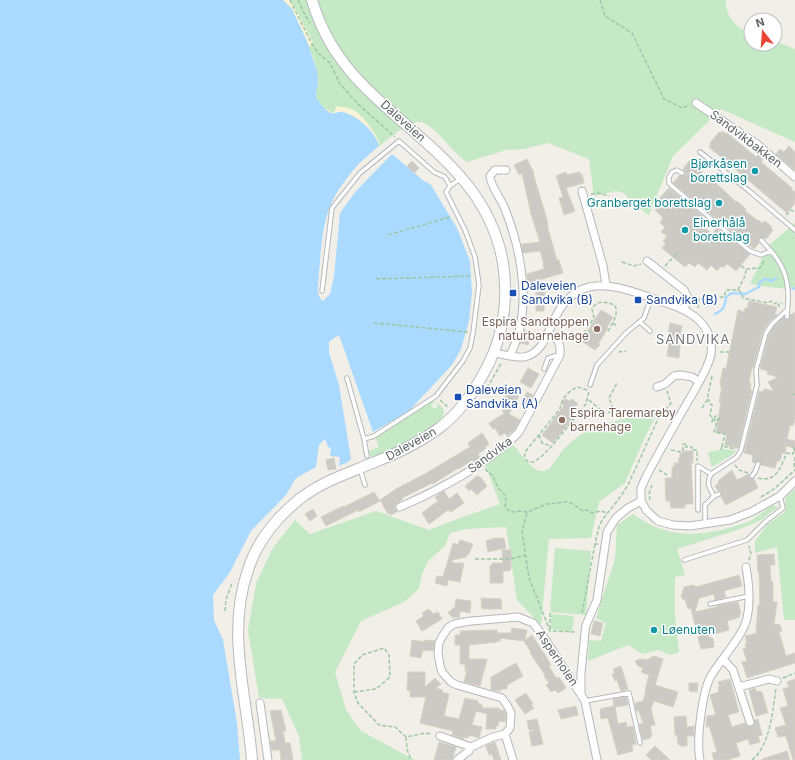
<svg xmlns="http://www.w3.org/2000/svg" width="795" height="760" font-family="Inter,sans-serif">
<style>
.green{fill:#c5e8c5}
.sand{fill:#fbf3d9}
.water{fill:#aadaff}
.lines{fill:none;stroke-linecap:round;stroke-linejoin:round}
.stream{stroke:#aadaff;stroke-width:2.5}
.building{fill:#cccac5;stroke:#d6d1c6}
.lane-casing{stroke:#b5b8bc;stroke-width:5.5}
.street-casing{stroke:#b5b8bc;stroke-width:9}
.secondary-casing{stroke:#b6babf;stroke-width:12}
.path{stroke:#9cc7a9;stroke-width:1.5;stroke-dasharray:4 2;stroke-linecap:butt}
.lane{stroke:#fff;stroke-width:3.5}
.street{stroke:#fff;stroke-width:7}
.secondary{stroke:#fff;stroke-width:10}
.culture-dot{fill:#0f9aa8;stroke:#fff;stroke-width:1.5}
.transit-dot{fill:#1a4fb4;stroke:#fff;stroke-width:1.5}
.education-dot{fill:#8d6e63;stroke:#fff;stroke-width:1.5}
.labels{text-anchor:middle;stroke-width:3;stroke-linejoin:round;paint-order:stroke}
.street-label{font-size:12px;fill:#5f6368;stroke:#fff}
.culture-label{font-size:12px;fill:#0d838f;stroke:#fff;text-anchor:end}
.transit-label{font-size:12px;fill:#164399;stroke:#fff;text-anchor:start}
.education-label{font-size:12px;fill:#785e54;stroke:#fff;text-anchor:end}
.neighbourhood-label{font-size:13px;letter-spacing:1px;fill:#70757a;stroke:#fff}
</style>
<rect width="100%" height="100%" fill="#f1efe8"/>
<path class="green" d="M283 0H726C725 16 736 28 751 33V44H775V41L795 49V142L721 109 673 156 649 215 632 203 624 193 616 191 594 196 589 159 548 143 524 149 506 150 467 162C459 157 452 149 445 141 438 134 431 125 421 122 411 119 383 143 375 150L379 145 334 113 323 108 316 97C316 91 319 85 318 79 315 50 297 24 283 0Z
M795 223V289L776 288 750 284 768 246Z
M435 401 434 403 431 405 434 409 438 406 436 403V402L443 408 444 414C443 415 442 418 441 419 433 432 386 455 371 458L369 451 379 447 375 437 430 402Z
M650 412 656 416 645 437 625 483 599 502 591 538 549 539 541 625 517 600 506 527 467 529 450 533 445 546 428 561 422 574 419 589 404 602 361 621 335 672 346 710 361 731 415 760H302L299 736 282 699 259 698 248 630 256 584 272 549 295 520 310 534 376 511 429 530 460 518 500 504 485 464 511 443C521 452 525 463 537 470 541 472 545 471 549 469 554 464 557 457 562 451 571 442 582 432 594 427Z
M725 449 736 451 732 455 712 467 708 452Z
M795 489V620H784L777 547 755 553V541L768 524 785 512 786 497Z
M772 505 778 507 761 520 740 529 677 549 685 575 675 577V616L679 652 670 655 658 650 642 654 628 645 588 661 589 640 601 641 606 623 596 618 615 559 617 525 633 514C665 537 695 538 732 527 738 525 746 523 752 520 759 515 765 510 772 505Z
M555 548 591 551 586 615 550 612Z
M551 614 574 616 572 632 551 629Z"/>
<path class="sand" d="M283 0H291L313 42 309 47 292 9Z
M336 106C342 107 350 108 355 111 363 116 377 135 380 144L379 145C376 137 359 117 350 115 345 113 339 114 334 113Z"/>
<path class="water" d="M0 0H283L292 9 307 41 317 71 318 81 316 97C320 103 324 110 331 113 335 114 339 111 343 112 358 116 374 131 379 145 372 153 363 159 357 166 348 176 336 192 331 204 322 225 321 250 319 273 319 282 315 295 323 301L330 294 334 277 340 213 356 191 392 154 425 182H427L431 185 457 228 470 261 472 293 469 321 461 349 452 365 409 411 373 432 339 335C336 337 332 339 329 342V352L339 385 351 459 348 462 339 466 340 457 330 456 331 448 328 447 325 439 319 445 316 467 296 478 286 495 251 531 230 572 213 595 214 620 223 640 237 723 240 760H0Z"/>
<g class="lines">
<path class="stream" d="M792 288 795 289
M715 314C724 310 725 306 726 297L732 293 745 294 759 287 760 282 765 279 772 281 776 278"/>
</g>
<path class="building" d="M722 131 726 134 727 133 756 157 759 154 764 158 761 162 792 188 791 189 795 192V203L787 213 709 147 711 144 710 143 719 132 721 133Z
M789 146 795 152V170L776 154 780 149 784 152Z
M527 159 534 173H533L547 220 548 229 557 260H559L563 273 528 283 527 274 544 269 543 264H544L540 251 523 253 522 249V244L540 242 531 214 522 173 519 175 514 165Z
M690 160 692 161 693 160 700 166 699 169 702 172 701 174 713 184 715 182 736 202 737 201 746 209 745 211 758 221 759 220 762 223 765 221 772 227 771 228 773 230 766 239 762 237 759 238 758 240 759 243 754 249 673 183 680 175 682 176 685 175V172L683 169Z
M412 161 419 168 414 173 407 166Z
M566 172 567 175 580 172V175L582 174 584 183 566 188 575 211 564 215 559 198 563 197 556 176Z
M669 188 704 217 699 223 712 234 717 228 750 254 736 271 727 264 723 268 721 266 717 271 711 265 707 270 698 263 695 267 689 263 685 267 662 248 666 243 663 241 667 236 661 232 665 227 660 223 663 218 655 210 659 206 655 203Z
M536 292H545L544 311H536Z
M749 301 777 307 775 314 777 315 769 322 763 331 753 368H752L749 381 751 385 750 389 752 390 738 448 725 445 727 434 716 432 721 402H719L722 387H720L721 383H720L723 368 726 369 738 310 744 312 745 308 747 309Z
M601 310 613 317 607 327 608 328 598 344 600 345 595 350 581 341Z
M795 312V419L793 426 790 425 787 439 795 441V448L786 446 785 454 782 453 780 461H777L775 468 761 465 759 461 755 463 752 462 753 455 744 453 745 449 759 391 763 392 764 389 774 391 768 382 778 377 767 374 768 371 760 369 769 334 774 326 784 317 786 320H788L790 318V315Z
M670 323 682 326 678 345H680L679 358 667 356 670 336 668 335Z
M524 330 532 333 528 345 520 343Z
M528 368 539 374 531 388 520 382Z
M509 390 519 396 509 414 520 420 515 429 509 434 507 436 505 433 500 436 495 428 493 429 489 423 505 413 502 411 504 408 500 406Z
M527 392 533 395 526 408 522 401Z
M565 399 570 401 572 399 578 404 576 407 579 409 572 420 579 426 575 431 567 425 553 443 542 435 564 406 561 404Z
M482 433 489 444 485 447 486 448 478 454 480 458 474 462 472 460 459 469 458 468 433 484 432 483 402 498 403 499 395 505V509L398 511 391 515 390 513 388 514 380 500 396 489 425 474 470 447 468 443Z
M683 451H693V463H691L693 504H685V508H671L670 501H666L665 478H672V467H674V463H679L678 458H680V453H683Z
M334 458 336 469 328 470 326 460Z
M732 470 737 480 749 474V478L754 479 758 488 726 505 721 497 722 492 718 491 715 486 719 483 718 481Z
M477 476 481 478 487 486 477 495 471 489 469 491 465 486Z
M444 491 449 499 457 493 464 503 451 512 448 510 429 524 422 513 438 501 435 497Z
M374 492 380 501 359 512 358 510 326 526 321 517 343 506 344 507Z
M313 509 317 516 310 521 305 514Z
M495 538H504L506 548 488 552 486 541Z
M460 540 473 544 469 554H467L466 557 452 560 453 563H464L460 582 448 580 447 586 435 583 437 576 443 577 453 543 458 545Z
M502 550H511V569L509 571H503V583H490V566L493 563H503Z
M774 554 775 565H770L771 581 773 582V602H777L774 624 780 625 782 631 779 632 786 656 795 653V663L747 678 742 662 747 661 743 649 746 648 745 644 747 643 745 636 756 633 758 605H760L759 573H758L757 555Z
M739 575 742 586 724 591 726 597 715 600 714 594 699 598 695 612 717 607V606L738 602 741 614H739L740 617 727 621 729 630 708 636 713 639 714 647 701 649 698 638 700 635 698 627 695 625 691 608 688 609 686 602 681 597 684 587 693 585 696 587Z
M481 598 501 599 502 609H482Z
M456 599 471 601 470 613 460 611 459 618 452 617 448 613 455 607Z
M429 609 433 614 438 612 442 619 422 631 416 621 424 616 422 613Z
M594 621 603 623 600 636 591 634Z
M512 628 527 630 525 640 532 635 547 658V659L551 665 549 666 556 678 559 677 566 688 558 693 555 690 551 692 546 685 549 683 544 676 545 675 530 653 531 652 524 641 500 638 501 641H497V642L469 645V659H487L480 686 464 682 467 671H465V664H460V645H455V635H460V631L497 630V633H511Z
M412 640 425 642 424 640 435 641 433 651 423 650 421 658 410 656Z
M654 656 663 659 655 685 678 692 673 707 654 701 651 709 655 725 650 726 652 735 650 738 643 740 639 724 643 723 639 711H636L635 703 643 701 646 691H645L649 675 641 672 643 668 638 666 635 661 640 659 646 660Z
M516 663 523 676 507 685V689H501V691L491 690V677Z
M621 666 628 689 621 691 617 680 615 681 612 674 615 673 613 669Z
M408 672H425V687L435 678 441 684 436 688 442 690V692L449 694 444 716 459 719 465 698 478 701V703L482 705V708H499V710H504L506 714 505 722 499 721 498 726H496V729H486L487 714 476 711 472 725 482 727 479 738 469 735 468 738 464 737V739L452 735 453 731 420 723 426 697H410V691L407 690Z
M730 679 739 712 728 715 732 727 745 723 747 726 751 727 754 725 755 720 758 719 762 735 758 736 760 742 750 745 748 739 736 743 740 756 727 760H714L712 753 717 752 709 726 706 727 707 716 716 715 710 695 719 692 718 687H720L718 682Z
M795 679V760H793L786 736 778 737 775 728 786 725 780 708 788 706 783 689 789 687 787 682Z
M689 683H698L697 692 689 691Z
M755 688 756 691 762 692 768 713 756 716 749 690Z
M526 693 533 704 531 705 534 708 525 714 515 700Z
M626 697 628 705 615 707 618 724 626 722 627 727 633 726 636 744 632 745 633 751 618 755 608 718 601 719 600 709 614 706 613 699Z
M576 706 578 715 561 719 558 710Z
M281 710 286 731H283L285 743H290L293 760H281L280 750H272L270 741H276L270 711Z
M686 716 687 727 694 726V736H687V746H681L678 744 677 735H675L674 717Z
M537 719 543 744 532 746 529 732 536 730H529L527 721Z
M439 742 456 747 452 760H434Z
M495 742 501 760H494L492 754 489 755 486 746Z
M655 746 670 760H651L646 755Z
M787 751 790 760H762V759Z"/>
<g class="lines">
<g class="lane-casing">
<path id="lane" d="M700 152 748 190 795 230
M682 173 677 170 672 172 669 177V183L672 186 750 251 761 255 771 251 761 240
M771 251C784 266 789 281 788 301 788 307 787 312 787 317
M322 291 332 208 360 173 399 141 434 172 445 177 450 186
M640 322 650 331
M544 369 548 358 559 355
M347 378 364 439 367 456
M590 385 597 365 626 333 644 318 651 298
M364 439 374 436 436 396 463 361 470 348 473 333 479 285 475 257 465 230 446 192 450 186 460 179
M360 469 365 485
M711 474 737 457 741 450 757 385 756 370 766 333 772 324 787 310
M752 476 755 472 758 464
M698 510V466L711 474C706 482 709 488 714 496
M705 524V505L714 496 719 494
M684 560 747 540 765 522 783 508 780 496
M710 604 749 596
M585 701 629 693 640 743"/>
</g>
<g class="street-casing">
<path id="street" d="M696 103 757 144 795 177
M506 170H495L490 176C490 186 501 198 505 209 522 252 533 312 510 355
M582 191 603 266 606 285
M647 261 684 290 688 298 684 310
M494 353C503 354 514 358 524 357 543 354 548 330 556 316 562 304 571 294 583 289 605 280 635 292 657 300 675 306 697 312 707 331 711 338 712 347 711 354 709 366 699 382 693 393 677 420 662 447 647 475L641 488V501L647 511 658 521 673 525 690 526 730 520 751 512 780 496 795 481
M657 387 665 384 674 376 680 375 692 377 699 382
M400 507C441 489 487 465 519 432L560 355C561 342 558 340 549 333
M723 659 733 670 750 722
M739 687 769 679 777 681
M581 695V673L585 632 586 625 597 600 607 532 616 518 628 508 641 501
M260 703 268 760
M505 734 513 760
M440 736 471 747
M457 760 469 751 471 747 493 737 505 734 510 728 511 713 507 705 502 698 457 685 451 682 442 672 440 665 438 653 439 643 442 637 448 628 454 624 471 621 518 617 533 623 543 636 585 701 597 760
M700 760C696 741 702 692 711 676 720 660 744 635 747 618 751 601 749 584 746 567"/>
</g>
<g class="secondary-casing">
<path id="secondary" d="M252 760C247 697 226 632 248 570 254 550 266 532 280 517 288 509 296 501 305 495 325 481 348 473 370 464 394 455 417 444 438 429 461 412 478 386 490 361 504 331 508 296 503 263 488 176 415 140 360 82 338 59 321 31 312 0"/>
</g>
<path class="path" d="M290 0 311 42 318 53 330 63 340 84 358 104 395 137
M298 0 303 11 310 23
M600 0 605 16 632 33 664 99 683 108 689 105
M591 194 598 193 609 196
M786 215 791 210 795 212
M388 235 450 217
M622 262 634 266 641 264
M665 266 678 252
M741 266 746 269 760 268 763 264V261
M376 279 471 276
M738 290 745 276 746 270
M698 308 699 299 701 298 724 297 726 290H738L741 292 743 298 768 303 771 301 774 304 777 302 779 306 782 303
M374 323 468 332
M613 323 617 326
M527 324H543
M580 338 594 318 592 309C598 299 605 302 615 305 619 315 612 324 607 333
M619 351 620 352 626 351
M720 352H729
M487 388 502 362
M587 390 578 387C569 390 561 399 560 409L525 452C524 457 525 460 529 462H534L542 456 552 446 586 404 589 391
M793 395 795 394
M440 400 448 407
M589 400 604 413 611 412 612 406 609 398 617 383
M707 400H709V403L712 405 710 415 712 417 716 416 713 418 712 422H714L715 418 720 419
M702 408 707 400 712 376
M720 419 717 420 714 432 725 434 722 446
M539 435 542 443 551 446
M793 447 795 451
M671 450 681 452 683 450V444H687L686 447H692V450H697V461
M721 450 722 446 736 449
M795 457 794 465 795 471
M735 465 739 470 748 473
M485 469 493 476 498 488 506 496 505 507 509 511 514 512 520 511 527 512 547 504 567 502 571 503 583 511 587 510 592 513 601 511 607 513
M659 470 667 475
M758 478C777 483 780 467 787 453L793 454 794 450
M761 497 774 489 795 470
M650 500 649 494 652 485
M527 513 522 531 529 578 550 631 577 632
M598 544H595L599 527 602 520 618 500 628 485 658 419 671 403 667 391
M475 559H510L526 555
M749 560 751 554 749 546
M225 611 226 599 232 583
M582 613 595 544
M550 629V612
M783 678 795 673
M354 692 376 689 390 677 389 655 384 648 362 655 354 664V692L358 703 379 725 395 727 406 737 425 733 432 734
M406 737 407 749 411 760
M752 760C770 746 773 709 776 688"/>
<use href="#lane" class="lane"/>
<use href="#street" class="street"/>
<use href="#secondary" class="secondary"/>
</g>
<g class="culture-dot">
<circle cx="755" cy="171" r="4"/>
<circle cx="719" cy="203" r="4"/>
<circle cx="685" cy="230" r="4"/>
<circle cx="654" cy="630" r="4"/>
</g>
<g class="transit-dot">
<rect x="509" y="289" width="8" height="8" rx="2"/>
<rect x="634" y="296" width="8" height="8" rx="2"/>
<rect x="454" y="393" width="8" height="8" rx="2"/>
</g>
<g class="education-dot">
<circle cx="597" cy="329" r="4"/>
<circle cx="562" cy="420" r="4"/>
</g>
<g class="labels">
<g class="street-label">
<text transform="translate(403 121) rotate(42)" y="4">Daleveien</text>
<text transform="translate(746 139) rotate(37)" y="4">Sandvikbakken</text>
<text transform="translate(411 444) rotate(-29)" y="4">Daleveien</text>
<text transform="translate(490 455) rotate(-37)" y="4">Sandvika</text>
<text transform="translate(557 658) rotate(56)" y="4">Asperholen</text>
</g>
<g class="culture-label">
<text x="747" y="168">Bjørkåsen<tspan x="747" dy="14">borettslag</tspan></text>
<text x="711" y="207">Granberget borettslag</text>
<text x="693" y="227" text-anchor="start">Einerhålå<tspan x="693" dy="14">borettslag</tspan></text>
<text x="662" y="634" text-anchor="start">Løenuten</text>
</g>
<g class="transit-label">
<text x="521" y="290">Daleveien<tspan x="521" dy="14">Sandvika (B)</tspan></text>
<text x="646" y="304">Sandvika (B)</text>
<text x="466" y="394">Daleveien<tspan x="466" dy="14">Sandvika (A)</tspan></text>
</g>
<g class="education-label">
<text x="589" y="326">Espira Sandtoppen<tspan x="589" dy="14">naturbarnehage</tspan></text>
<text x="570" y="417" text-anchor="start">Espira Taremareby<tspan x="570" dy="14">barnehage</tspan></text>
</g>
<g class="neighbourhood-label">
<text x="693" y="344">SANDVIKA</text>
</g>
</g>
<g transform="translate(763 32) rotate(343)"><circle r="19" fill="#ffffff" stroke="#bfc1c3"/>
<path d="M0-3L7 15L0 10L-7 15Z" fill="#ea4335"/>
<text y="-6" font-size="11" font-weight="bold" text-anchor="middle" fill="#5f6368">N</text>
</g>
</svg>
